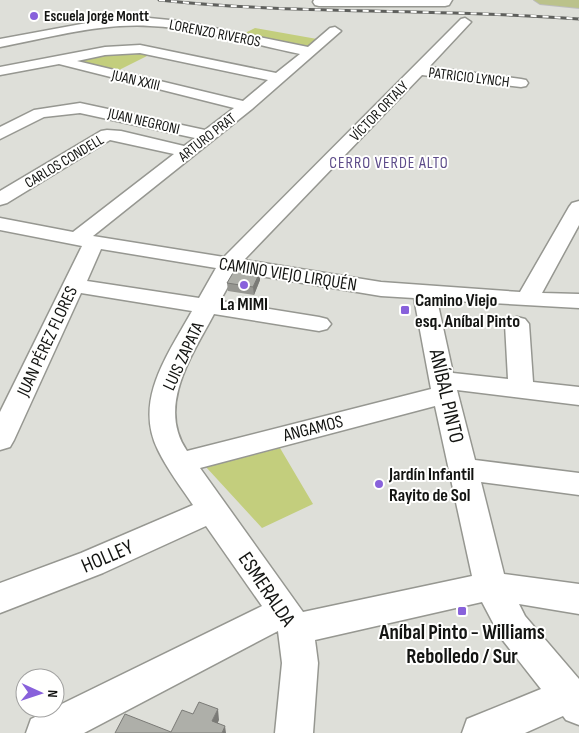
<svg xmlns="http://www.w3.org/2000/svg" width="579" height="733" font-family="'Sofia Sans Condensed',sans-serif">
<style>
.green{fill:#c3ce7d}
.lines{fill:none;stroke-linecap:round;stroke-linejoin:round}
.minor-casing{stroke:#969791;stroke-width:3}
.major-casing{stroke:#bdbdbd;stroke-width:2}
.minor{fill:#fff;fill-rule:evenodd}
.major{fill:#bbc28b;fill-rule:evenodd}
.rail-casing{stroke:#5f605d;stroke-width:3}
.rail{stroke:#fffffe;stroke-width:2;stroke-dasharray:6;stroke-linecap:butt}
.wall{fill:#969691}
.shaded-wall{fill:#7a7a76}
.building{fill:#aeafa9;stroke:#7a7a76}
.poi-dot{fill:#8861db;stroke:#fffffe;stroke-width:2}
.labels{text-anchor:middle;stroke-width:4;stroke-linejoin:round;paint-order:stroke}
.far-poi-label{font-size:15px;font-weight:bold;fill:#131412;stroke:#fffffe;text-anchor:start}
.far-street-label{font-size:15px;fill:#131412;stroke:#fffffe}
.far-neighbourhood-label{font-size:16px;letter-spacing:1px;fill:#5c4b89;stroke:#fffffe}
.street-label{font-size:18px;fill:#131412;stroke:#fffffe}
.poi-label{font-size:18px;font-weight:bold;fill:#131412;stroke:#fffffe;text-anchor:start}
.near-street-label{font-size:21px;fill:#131412;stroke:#fffffe}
.near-poi-label{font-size:21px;font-weight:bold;fill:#131412;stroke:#fffffe}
</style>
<rect width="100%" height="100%" fill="#dedfd9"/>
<path class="green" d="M255 28 317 39 309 49 241 35Z
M103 52H155L113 73 69 61Z
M280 448 313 504 262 528 206 467Z"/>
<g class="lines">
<g class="minor-casing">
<path id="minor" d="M314 0H452L449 5 445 6H319L315 5 313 2Z
M149 18 180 21 308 47 330 28 335 27 341 31 252 109 93 236 224 257 461 19 465 18 471 22 429 67 521 79 526 80 528 83 526 86 521 87 422 75 244 260 381 282 520 292 569 207 572 203 579 201V225L542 293 579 294V308L437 300 453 373 508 379 505 324 509 319 517 317 525 319 529 324 533 382 579 387V405L457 390 475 460 579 473V495L481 482 504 574 579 584V614L519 604 525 616 579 679V725L566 720 563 716 525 733H462L467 719 541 689 501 638 482 602 315 640 318 663 313 733H275L282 663 278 631 84 733H26L31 719 262 606 206 526 103 573 0 613V583L81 553 193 505C181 487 167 469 158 450 133 400 169 353 192 311L81 293 14 440 10 447 0 450V412L82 246 0 230V218L73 232 174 154 110 140 7 203 0 205V191L101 131 107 130 121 131 184 146 195 138 80 113 44 117 0 139V127L34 110 80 103 205 130 234 108 59 64 0 75V67L105 47 140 45 276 73 300 54C251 44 200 28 150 26 100 23 49 38 0 47V39L103 20ZM140 53 268 80 243 101 77 61 105 55ZM101 249 216 268 199 298 87 281ZM236 272 381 296 414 298 431 389 187 451C156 406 193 354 214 314L319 331 327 329 331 324 327 319 319 317 220 301ZM435 406 472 576 303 612 200 468Z"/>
</g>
<g class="major-casing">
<path id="major" d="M534 0H579V8L540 4Z"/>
</g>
<use href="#minor" class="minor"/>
<use href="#major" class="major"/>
<g class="rail-casing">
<path id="rail" d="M159 0C299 15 439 8 579 19"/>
</g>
<use href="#rail" class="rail"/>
</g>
<path class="wall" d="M260 280 254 295 228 291 227 283Z"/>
<path class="shaded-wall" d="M260 272V280L254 295 253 287Z
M218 709 219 720 214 732 212 721Z
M225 726 226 733H222Z"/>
<path class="building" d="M241 269 260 272 253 287 227 283 234 271Z
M199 702 218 709 212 721 225 726 222 733H115L125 714 171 732 182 710 193 714Z"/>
<g class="poi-dot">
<circle cx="34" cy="16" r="5"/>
<circle cx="244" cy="285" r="5"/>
<rect x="400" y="305" width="10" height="10" rx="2.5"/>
<circle cx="379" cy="484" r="5"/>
<rect x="457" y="606" width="10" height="10" rx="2.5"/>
</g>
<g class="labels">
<g class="far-poi-label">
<text x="44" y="21">Escuela Jorge Montt</text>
</g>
<g class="far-street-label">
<text transform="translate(215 33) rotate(11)" y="5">LORENZO RIVEROS</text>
<text transform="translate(469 77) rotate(7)" y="5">PATRICIO LYNCH</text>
<text transform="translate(136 80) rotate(13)" y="5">JUAN XXIII</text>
<text transform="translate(379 111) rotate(-46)" y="5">VÍCTOR ORTALY</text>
<text transform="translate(144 121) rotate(13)" y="5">JUAN NEGRONI</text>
<text transform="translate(207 137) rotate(-38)" y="5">ARTURO PRAT</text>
<text transform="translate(64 161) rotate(-31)" y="5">CARLOS CONDELL</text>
</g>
<g class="far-neighbourhood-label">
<text x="389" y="168">CERRO VERDE ALTO</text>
</g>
<g class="street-label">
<text transform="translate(288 274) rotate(9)" y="6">CAMINO VIEJO LIRQUÉN</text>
<text transform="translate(47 341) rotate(-65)" y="6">JUAN PÉREZ FLORES</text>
<text transform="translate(183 356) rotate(-65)" y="6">LUIS ZAPATA</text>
<text transform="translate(313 428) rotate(-14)" y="6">ANGAMOS</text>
</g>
<g class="poi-label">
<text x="415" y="306">Camino Viejo<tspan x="415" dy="21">esq. Aníbal Pinto</tspan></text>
<text x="244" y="310" text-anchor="middle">La MIMI</text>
<text x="389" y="480">Jardín Infantil<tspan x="389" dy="21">Rayito de Sol</tspan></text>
</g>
<g class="near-street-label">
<text transform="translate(447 396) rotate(77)" y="7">ANÍBAL PINTO</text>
<text transform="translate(107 556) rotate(-23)" y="7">HOLLEY</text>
<text transform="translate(267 589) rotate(56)" y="7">ESMERALDA</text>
</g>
<g class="near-poi-label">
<text x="462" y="639">Aníbal Pinto - Williams<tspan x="462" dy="24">Rebolledo / Sur</tspan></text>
</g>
</g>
<g transform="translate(40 693) rotate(93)"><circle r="24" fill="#fffffe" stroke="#a1a1a0"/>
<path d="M0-4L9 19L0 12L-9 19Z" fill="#8861db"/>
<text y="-8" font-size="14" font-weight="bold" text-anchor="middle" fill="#131412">N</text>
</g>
</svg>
